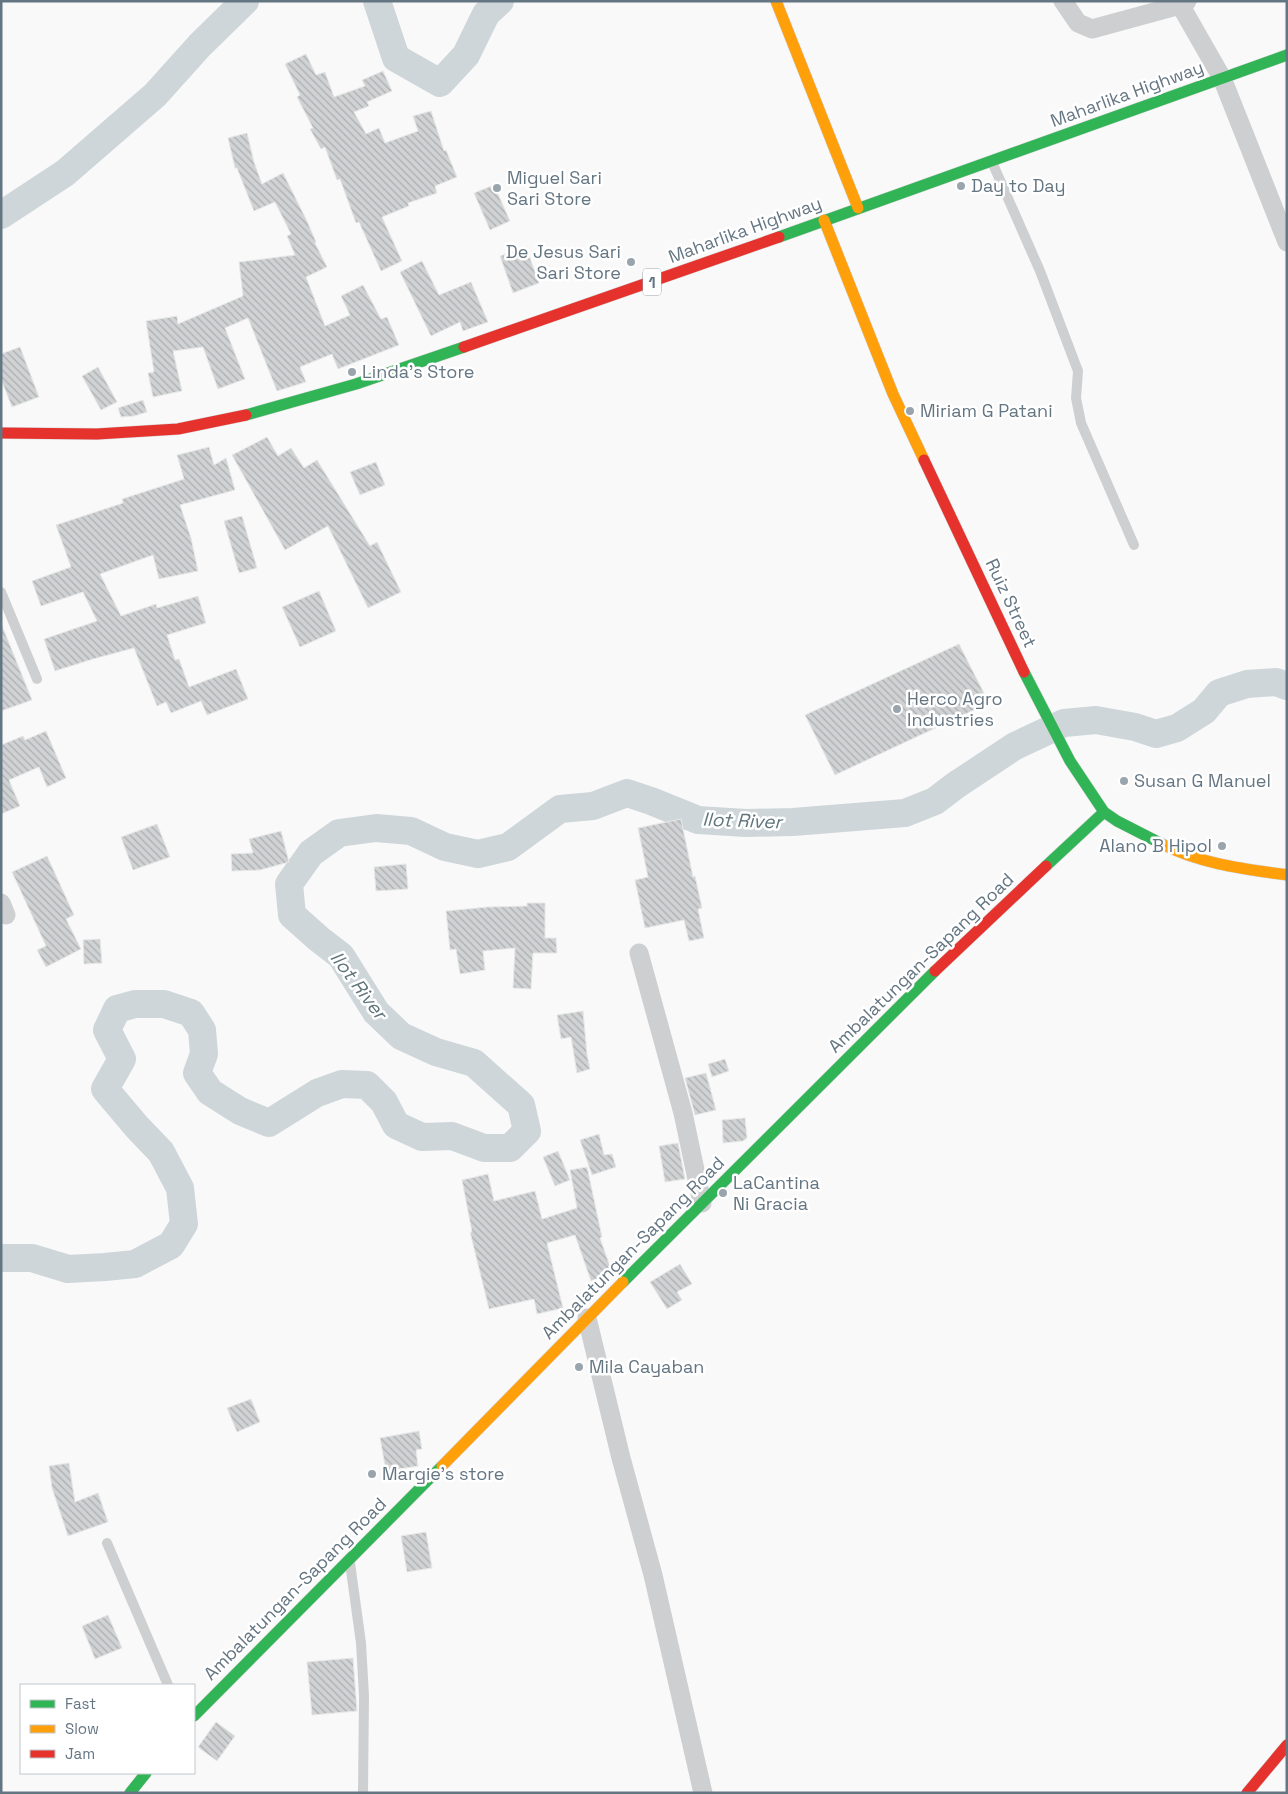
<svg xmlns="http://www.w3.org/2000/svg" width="1288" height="1794" font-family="'Space Grotesk',sans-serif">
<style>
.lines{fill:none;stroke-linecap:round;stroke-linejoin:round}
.river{stroke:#ced6d9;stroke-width:28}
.building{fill:url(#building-back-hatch);stroke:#e8e8e8}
.fast-casing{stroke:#d5d6d7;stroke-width:12}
.slow-casing{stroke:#d5d6d7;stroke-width:12}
.jam-casing{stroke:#d5d6d7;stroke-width:12}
.lane{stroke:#cecfd0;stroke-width:10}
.street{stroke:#cecfd0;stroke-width:19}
.fast{stroke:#30b455;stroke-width:11}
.slow{stroke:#ff9f0a;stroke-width:11}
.jam{stroke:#e5322d;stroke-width:11}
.poi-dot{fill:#99a4ac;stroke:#fff;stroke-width:2}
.labels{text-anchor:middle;stroke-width:5;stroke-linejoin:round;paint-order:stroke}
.shield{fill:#fff;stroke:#939fa8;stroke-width:1}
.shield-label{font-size:16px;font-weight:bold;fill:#657683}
.street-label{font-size:18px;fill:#657683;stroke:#fff}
.poi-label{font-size:18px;fill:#657683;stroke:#fff;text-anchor:start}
.water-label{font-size:19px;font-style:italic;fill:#60757c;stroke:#fff}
</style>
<defs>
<pattern id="building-back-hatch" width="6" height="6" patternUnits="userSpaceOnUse" patternTransform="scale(1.25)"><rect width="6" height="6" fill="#d0d2d3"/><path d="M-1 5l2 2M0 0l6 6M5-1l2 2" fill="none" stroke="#acafb1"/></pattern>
</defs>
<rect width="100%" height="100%" fill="#f9f9f9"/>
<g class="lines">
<path class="river" d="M377 1 396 58 440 83 466 55 486 14 500 1
M1 215 65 173 155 95 200 45 245 1
M1 1258H32L68 1269 105 1267 135 1264 171 1245 184 1224 180 1188 161 1152 137 1127 105 1089 122 1059 107 1030 117 1009 135 1004H164L191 1013 202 1030 204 1054 197 1073 210 1092 240 1111 269 1123 317 1093 342 1084 367 1085 384 1102 396 1125 422 1137 452 1136 484 1148H510L527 1131 521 1105 474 1063 436 1052 401 1036 376 1012 341 956 319 939 292 915 289 884 311 853 339 833 376 828 411 831 445 847 478 854 508 847 560 809 593 806 627 793 651 801 698 820 746 823 793 822 905 813 935 801 956 785 1015 746 1064 723 1096 720 1135 727 1156 734 1177 728 1204 711 1219 693 1247 684 1276 682 1287 686"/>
</g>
<path class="building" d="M306 54 316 75 325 72 334 97 365 86 362 80 383 71 392 91 367 102 369 106 354 112 366 134 379 128 385 143 418 131 413 116 431 111 444 151 446 150 457 177 435 186 437 193 408 203 409 206 382 217 402 261 381 271 359 222 356 223 340 179 337 180 325 147 321 149 310 129 313 128 297 97 300 95 285 64Z
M247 133 254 162 262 184 283 173 307 221 316 242 315 243 327 267 306 277 325 326 350 315 341 296 363 285 381 319 387 317 399 345 338 369 332 354 300 367 306 382 277 391 248 318 225 328 245 379 218 389 203 347 173 351 182 391 153 397 148 373 154 372 146 321 177 316 178 324 243 296 239 262 295 255 287 236 291 234 275 202 254 211 237 168H235L228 138Z
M494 185 510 221 490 230 474 193Z
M526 247 539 283 513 293 500 256Z
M422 261 439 295 471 282 488 322 463 331 460 322 431 336 400 272Z
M20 347 39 397 12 407 1 379V354Z
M98 367 117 402 101 410 82 376Z
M143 400 147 412 134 416 121 417 118 408Z
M267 437 278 456 291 448 304 468 317 460 370 546 377 542 401 592 368 608 328 526 285 550 232 455Z
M209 447 214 465 226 458 235 490 180 505 191 538 198 571 159 579 153 555 100 574 121 616 156 604 157 608 198 596 206 623 167 635 175 660 179 659 189 687 236 669 248 699 207 715 201 701 171 713 166 702 157 706 134 648 93 659 55 671 44 639 97 621 83 592 41 606 32 581 71 567 56 525 123 503 122 499 184 479 177 455Z
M376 462 385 485 360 495 350 472Z
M242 516 257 568 239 573 224 521Z
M319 591 336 631 300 647 282 607Z
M1 623 32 700 1 711Z
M959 644 989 703 835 775 805 715Z
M46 731 66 778 47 787 39 767 9 780 20 806 1 814V745L23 736 25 740Z
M681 819 693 877 695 876 702 908 698 909 704 938 689 941 684 920 645 928 635 880 648 877 638 828Z
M157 824 170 857 133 870 121 837Z
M281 831 289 862 260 870 232 871 231 854 253 853 249 839Z
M47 856 74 915 66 919 81 949 46 967 37 950 46 946 12 872Z
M406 864 408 889 376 891 374 867Z
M527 903H545V938H556L557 953H533L531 989 513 988 515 948 483 951 485 970 460 974 456 949 450 950 446 911 488 907 527 906Z
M100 939 102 963 84 964 83 940Z
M583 1011 587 1054 590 1069 577 1073 571 1037 561 1039 557 1015Z
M725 1059 729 1071 712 1077 708 1064Z
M706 1073 716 1110 695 1115 685 1078Z
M745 1118 747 1138 743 1141 723 1143 722 1120Z
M599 1134 604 1155 612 1154 616 1167 592 1175 580 1140Z
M678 1143 685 1179 665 1182 659 1146Z
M558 1151 570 1180 555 1186 543 1157Z
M587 1167 602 1237 600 1238 612 1272 609 1275 591 1281 575 1235 547 1243 563 1308 537 1314 534 1299 489 1309 470 1232H472L462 1180 488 1174 494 1201 535 1191 542 1219 577 1208 570 1170Z
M680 1264 692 1284 677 1292 682 1300 667 1309 650 1282Z
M251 1399 260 1422 237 1432 227 1408Z
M419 1431 422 1449 416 1450 418 1466 386 1471 380 1438Z
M69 1463 75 1502 98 1493 108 1522 68 1536 52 1488 49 1466Z
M426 1532 432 1568 407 1572 401 1536Z
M108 1615 122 1648 95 1659 82 1626Z
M353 1658 357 1711 312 1715 307 1662Z
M216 1722 235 1736 217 1761 198 1747Z"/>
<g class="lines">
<g class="fast-casing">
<path id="fast" d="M779 237 1287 55
M246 415 356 384 464 347
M1024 672 1070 761 1104 812 1117 821 1162 844
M1046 866 1104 812
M623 1282 935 971
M194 1716 442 1466
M130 1793 146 1773"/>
</g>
<g class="slow-casing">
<path id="slow" d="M776 1 858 208
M824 220 893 394 924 460
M1162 844C1200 864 1245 869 1287 875
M442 1466 623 1282"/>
</g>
<g class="jam-casing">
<path id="jam" d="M464 347 779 237
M1 433 97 434 178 429 246 415
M924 460 1024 672
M935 971 1046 866
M1247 1793 1287 1745"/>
</g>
<path class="lane" d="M992 162 1040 271 1078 371 1076 398 1081 423 1134 545
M1 592 37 679
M107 1543 168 1685
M350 1563 361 1643 364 1696 363 1793"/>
<path class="street" d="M1063 1 1078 23 1092 29 1180 5 1187 1
M1178 1 1222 78 1287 242
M1 903 6 915
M639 953 683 1113 702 1203
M587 1318 621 1458 653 1575 703 1793"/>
<use href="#fast" class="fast"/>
<use href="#slow" class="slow"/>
<use href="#jam" class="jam"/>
</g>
<g class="poi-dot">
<circle cx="961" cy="186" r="5"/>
<circle cx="497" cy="188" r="5"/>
<circle cx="631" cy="262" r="5"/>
<circle cx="352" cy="372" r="5"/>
<circle cx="910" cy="411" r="5"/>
<circle cx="897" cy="709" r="5"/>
<circle cx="1124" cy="781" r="5"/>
<circle cx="1222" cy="846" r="5"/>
<circle cx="723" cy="1193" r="5"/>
<circle cx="579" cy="1367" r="5"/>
<circle cx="372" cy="1474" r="5"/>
</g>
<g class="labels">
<rect class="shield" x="643" y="268.5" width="18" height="27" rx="4"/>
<g class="shield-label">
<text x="652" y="288">1</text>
</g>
<g class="street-label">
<text transform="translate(1127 94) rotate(-20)" y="6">Maharlika Highway</text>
<text transform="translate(745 230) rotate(-20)" y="6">Maharlika Highway</text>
<text transform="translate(1011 603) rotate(65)" y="6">Ruiz Street</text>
<text transform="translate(921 963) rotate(-44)" y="6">Ambalatungan-Sapang Road</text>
<text transform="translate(633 1248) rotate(-45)" y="6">Ambalatungan-Sapang Road</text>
<text transform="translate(295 1589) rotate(-45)" y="6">Ambalatungan-Sapang Road</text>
</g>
<g class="poi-label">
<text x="507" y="184">Miguel Sari<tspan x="507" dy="21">Sari Store</tspan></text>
<text x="971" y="192">Day to Day</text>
<text x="621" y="258" text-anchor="end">De Jesus Sari<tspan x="621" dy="21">Sari Store</tspan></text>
<text x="362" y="378">Linda's Store</text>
<text x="920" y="417">Miriam G Patani</text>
<text x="907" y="705">Herco Agro<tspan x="907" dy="21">Industries</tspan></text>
<text x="1134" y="787">Susan G Manuel</text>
<text x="1212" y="852" text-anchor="end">Alano B Hipol</text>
<text x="733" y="1189">LaCantina<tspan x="733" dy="21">Ni Gracia</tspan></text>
<text x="589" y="1373">Mila Cayaban</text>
<text x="382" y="1480">Margie's store</text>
</g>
<g class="water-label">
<text transform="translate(742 820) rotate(2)" y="7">Ilot River</text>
<text transform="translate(359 985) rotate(53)" y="7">Ilot River</text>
</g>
</g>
<rect width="1288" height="1794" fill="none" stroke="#657683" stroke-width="5"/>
<rect x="20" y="1684" width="175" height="90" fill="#ffffff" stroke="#c1c8cd"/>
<rect x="30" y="1700" width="25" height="8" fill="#30b455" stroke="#c1c8cd"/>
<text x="65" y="1709" font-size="15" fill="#657683">Fast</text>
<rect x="30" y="1725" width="25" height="8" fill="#ff9f0a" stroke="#c1c8cd"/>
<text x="65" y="1734" font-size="15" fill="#657683">Slow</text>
<rect x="30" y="1750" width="25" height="8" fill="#e5322d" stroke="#c1c8cd"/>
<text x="65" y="1759" font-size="15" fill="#657683">Jam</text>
</svg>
